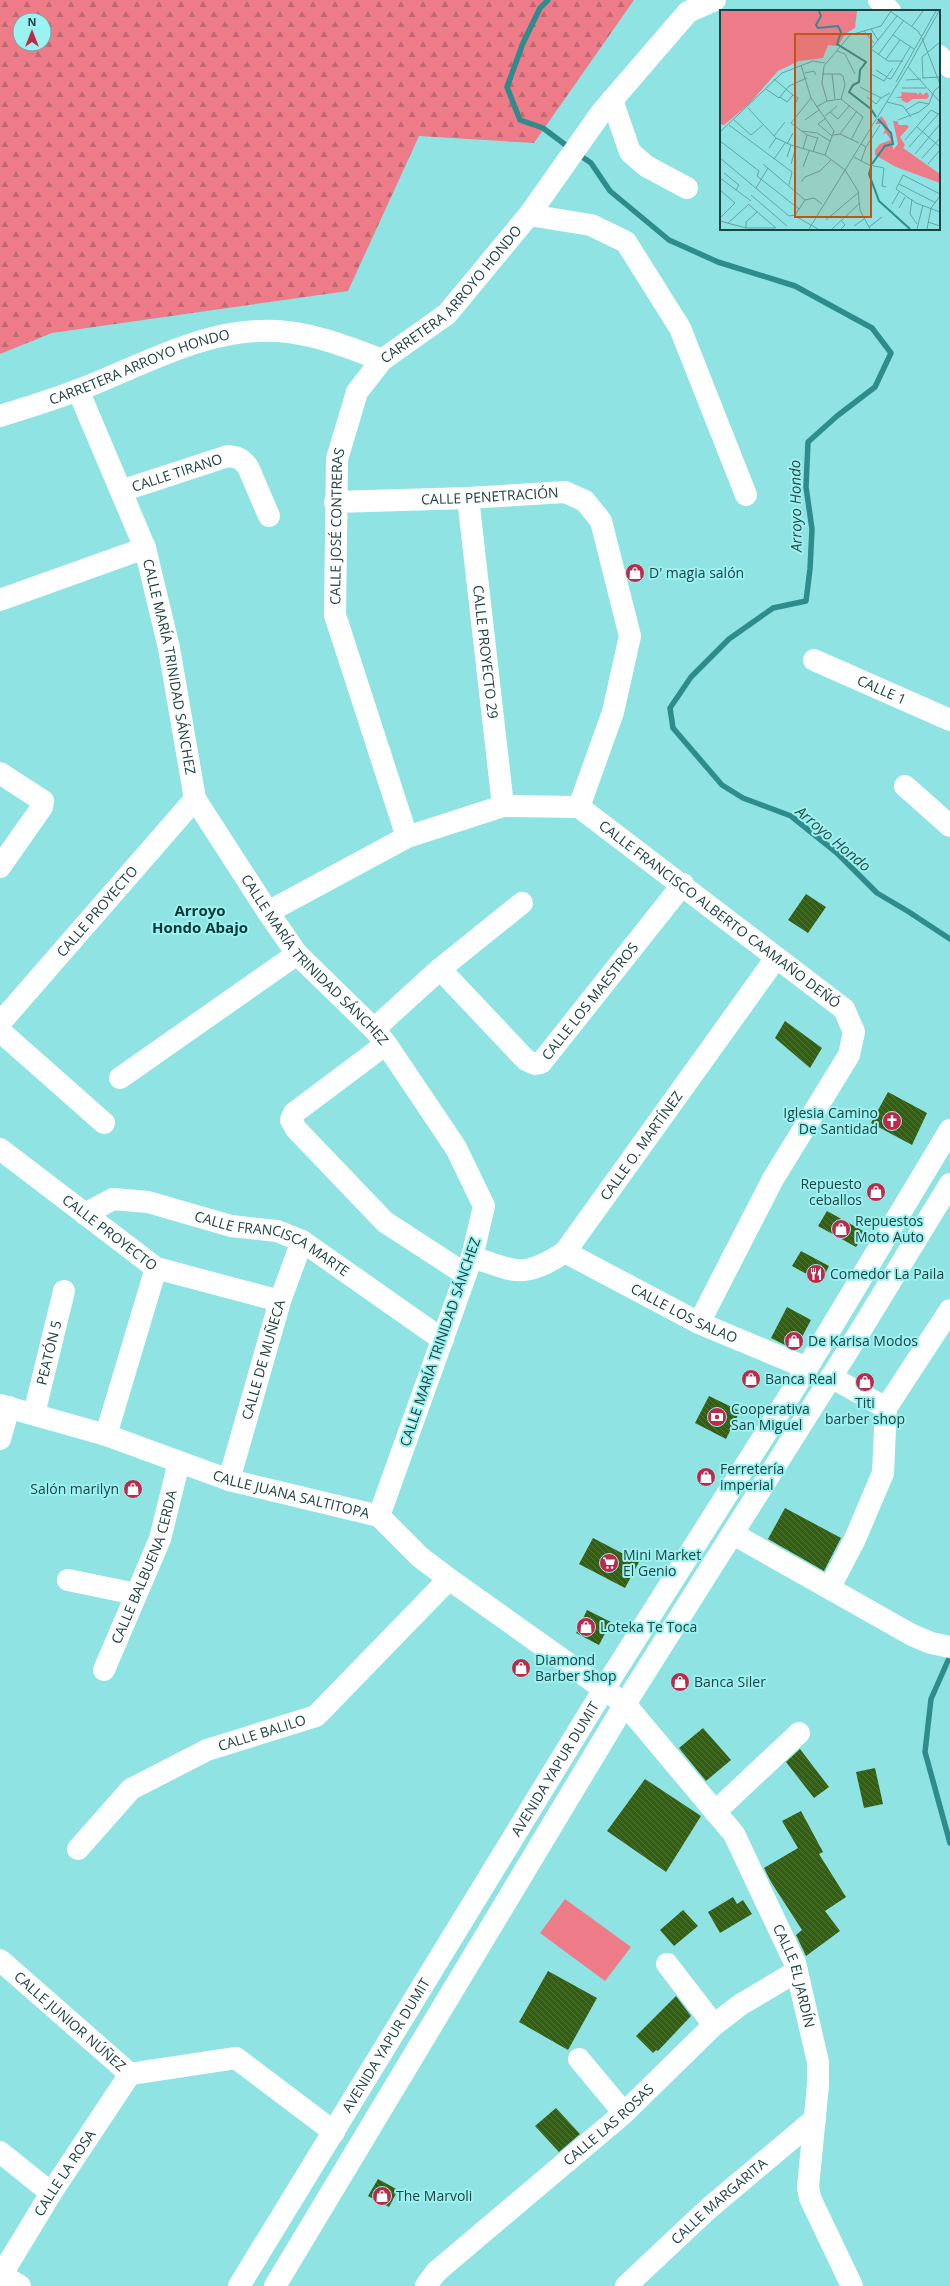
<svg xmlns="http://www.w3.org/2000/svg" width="950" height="2286" font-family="'Open Sans',sans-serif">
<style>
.forest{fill:url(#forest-firs);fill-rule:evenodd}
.pitch{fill:#ee7c88}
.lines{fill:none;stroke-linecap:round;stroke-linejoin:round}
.stream{stroke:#2f8c8c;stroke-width:5.5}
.building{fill:url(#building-back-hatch)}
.minor{stroke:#fff;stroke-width:22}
.major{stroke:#fff;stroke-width:22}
.labels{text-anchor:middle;stroke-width:4;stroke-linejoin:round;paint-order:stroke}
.street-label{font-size:14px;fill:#1f4342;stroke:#9cf2f1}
.poi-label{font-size:14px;fill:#1f4342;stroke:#9cf2f1;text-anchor:start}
.water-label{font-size:15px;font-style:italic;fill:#2c4948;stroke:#9cf2f1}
.neighbourhood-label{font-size:15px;font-weight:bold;fill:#053737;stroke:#9cf2f1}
.inset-river{fill:none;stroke:#2f8c8c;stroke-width:2}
.inset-road{fill:none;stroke:#62a4a3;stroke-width:1}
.view{fill:#c05517;fill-opacity:0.15;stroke:#c05517;stroke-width:2}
.inset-edge{fill:none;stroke:#1f4342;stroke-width:2}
</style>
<defs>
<pattern id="forest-firs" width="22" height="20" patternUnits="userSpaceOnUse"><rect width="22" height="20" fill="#ee7c88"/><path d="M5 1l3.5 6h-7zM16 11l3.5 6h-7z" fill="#c06771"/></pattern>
<pattern id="building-back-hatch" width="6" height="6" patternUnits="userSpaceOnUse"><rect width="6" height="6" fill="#345f13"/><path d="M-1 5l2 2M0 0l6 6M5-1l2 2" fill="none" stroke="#4f7437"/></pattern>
</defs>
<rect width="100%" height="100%" fill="#8fe4e3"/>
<path class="forest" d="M0 0H634L534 143 419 136 348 291 52 333 0 354ZM20 20H44V44H20Z"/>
<path class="pitch" d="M565 1899 631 1947 605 1981 540 1933Z"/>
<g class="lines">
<path class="stream" d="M548 0 540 8 523 43 507 87 520 120 543 128 571 149
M578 154 591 163 610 191 669 240 718 262 795 286 872 328 891 353 875 387 837 416 808 442 806 487 812 529 810 569 806 601 773 608 729 639 691 677 670 708 673 728 722 785 743 798 791 816 837 853 877 893 909 912 950 939
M950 1656 931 1699 925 1752 950 1843"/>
</g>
<path class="building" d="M806 894 826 907 808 933 788 920Z
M785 1021 822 1048 810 1068 775 1038Z
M888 1092 927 1113 912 1145 871 1123Z
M827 1211 865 1232 856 1247 818 1226Z
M801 1251 829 1266 821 1282 792 1266Z
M787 1307 811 1320 795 1350 771 1338Z
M709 1396 740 1411 726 1439 695 1423Z
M785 1508 841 1538 824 1571 768 1539Z
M593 1538 639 1562 625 1588 579 1564Z
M587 1610 611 1622 599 1645 576 1633Z
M703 1728 731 1760 706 1781 679 1748Z
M800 1749 829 1787 814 1798 786 1762Z
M875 1768 883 1804 864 1808 856 1772Z
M645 1779 701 1816 666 1872 607 1831Z
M801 1811 823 1852 819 1854 846 1897 825 1911 840 1931 806 1956 796 1935 802 1930 771 1882 764 1868 798 1848 782 1821Z
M733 1897 737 1904 743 1900 752 1914 720 1933 708 1912Z
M683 1910 698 1926 674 1946 660 1930Z
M548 1971 597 1998 568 2050 519 2022Z
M676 1996 691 2016 658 2051 656 2050 653 2053 636 2036Z
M556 2108 580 2134 559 2152 535 2126Z
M378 2179 398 2190 389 2207 368 2196Z"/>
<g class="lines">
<g class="minor">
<path d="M879 0 890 11"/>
<path d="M939 56 950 67"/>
<path d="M612 100 630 152 646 166 687 188"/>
<path d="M529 215 591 225 626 242 680 328 746 495"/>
<path id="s1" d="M78 390 145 548 169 648 195 799 268 912 297 954 374 1029 386 1044 456 1148 484 1206 472 1257 379 1516"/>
<path id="s2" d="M0 416C26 408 52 400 78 390 142 366 205 327 277 331 313 333 348 347 382 360"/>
<path id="s3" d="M121 491 228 456C238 457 242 459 248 467L269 516"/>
<path id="s4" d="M468 498 503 806"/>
<path id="s5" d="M335 502 468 498 565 492 585 501 601 521 630 636 613 712 579 807"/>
<path d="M0 600 145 548"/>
<path id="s6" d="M814 660 950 720"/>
<path d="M0 773 43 801 42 807 0 867"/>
<path d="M905 786 950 826"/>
<path id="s7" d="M579 807 844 1009 854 1032 849 1055 773 1179 699 1323"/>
<path id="s8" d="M407 837 335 615 337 459 357 392 382 360 447 314 529 215 601 113 688 12 715 0"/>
<path d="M268 912 407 837 503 806 579 807"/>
<path id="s9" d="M440 969 526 1060 535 1064 541 1063 683 884"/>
<path id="s10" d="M0 1023 195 799"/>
<path d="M374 1029 440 969 522 903"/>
<path d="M0 1031 104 1123"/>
<path d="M386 1044 294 1113 291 1120 296 1129 385 1222 465 1274"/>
<path d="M120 1078 297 954"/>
<path id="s11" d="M0 1149 156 1268 280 1301"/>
<path id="s12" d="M85 1214 113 1199 148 1202 231 1226 277 1231 302 1241 443 1340"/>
<path id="s13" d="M565 1252 699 1323 807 1368"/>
<path id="s14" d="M472 1257C517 1272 523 1279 565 1252L776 958"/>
<path d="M831 1377 886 1408 950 1310"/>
<path id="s15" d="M0 1405 106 1435 229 1480 379 1516 420 1557 449 1579 625 1704 734 1834 795 1963 818 2062V2085L808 2187 810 2198 852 2286"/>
<path id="s16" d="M34 1414 64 1291"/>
<path d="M106 1435 156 1268"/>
<path d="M0 1439 9 1407"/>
<path id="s17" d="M229 1480 280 1301 302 1241"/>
<path d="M733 1534 912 1635 931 1643 950 1647"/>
<path d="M68 1580 136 1594"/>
<path d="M830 1587 855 1539 883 1473 886 1408"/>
<path id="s18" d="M104 1670 160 1539 179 1462"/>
<path d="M715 1812 799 1733"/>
<path id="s19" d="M78 1849 131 1789 207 1750 316 1716 449 1579"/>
<path id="s20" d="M0 1960 130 2074 236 2058 334 2132"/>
<path d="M667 1964 714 2025"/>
<path d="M579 2059 624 2113"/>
<path d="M0 2152 51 2193"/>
<path id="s21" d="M0 2272 5 2269 51 2193 130 2074"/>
<path d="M0 2274 20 2286"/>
<path id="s22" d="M426 2286 436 2272 624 2113 714 2025 740 2005 797 1971"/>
<path id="s23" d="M626 2286 708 2209 815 2119"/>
</g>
<g class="major">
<path id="s24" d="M239 2286 604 1689 807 1368 950 1130"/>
<path d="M275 2286 625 1704 859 1333 950 1184"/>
</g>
</g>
<defs>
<g id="shop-disc" transform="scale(1)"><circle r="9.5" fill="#bb2a49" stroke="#9cf2f1"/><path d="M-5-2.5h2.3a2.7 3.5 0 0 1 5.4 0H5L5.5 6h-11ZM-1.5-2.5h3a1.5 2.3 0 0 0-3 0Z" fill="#fff"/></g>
<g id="church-disc" transform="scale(1)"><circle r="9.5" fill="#bb2a49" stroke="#9cf2f1"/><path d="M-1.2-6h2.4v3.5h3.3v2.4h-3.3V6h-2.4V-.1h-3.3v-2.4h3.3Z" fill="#fff"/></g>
<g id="restaurant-disc" transform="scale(1)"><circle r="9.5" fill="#bb2a49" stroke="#9cf2f1"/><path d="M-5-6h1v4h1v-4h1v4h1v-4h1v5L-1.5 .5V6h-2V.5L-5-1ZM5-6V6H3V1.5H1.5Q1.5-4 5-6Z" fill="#fff"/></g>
<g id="bank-disc" transform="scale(1)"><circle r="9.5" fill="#bb2a49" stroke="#9cf2f1"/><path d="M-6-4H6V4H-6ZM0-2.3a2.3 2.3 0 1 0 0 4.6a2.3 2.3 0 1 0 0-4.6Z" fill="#fff"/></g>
<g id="supermarket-disc" transform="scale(1)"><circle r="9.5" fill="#bb2a49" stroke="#9cf2f1"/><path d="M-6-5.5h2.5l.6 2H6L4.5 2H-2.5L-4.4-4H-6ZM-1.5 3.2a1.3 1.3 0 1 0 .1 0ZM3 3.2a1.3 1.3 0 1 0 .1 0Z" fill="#fff"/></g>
</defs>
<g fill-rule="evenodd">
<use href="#shop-disc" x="635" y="573"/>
<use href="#church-disc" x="892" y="1121"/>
<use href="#shop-disc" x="876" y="1192"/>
<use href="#shop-disc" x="841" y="1229"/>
<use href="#restaurant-disc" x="816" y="1274"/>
<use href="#shop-disc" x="794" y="1341"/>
<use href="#shop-disc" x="751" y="1379"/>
<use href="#shop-disc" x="865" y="1382"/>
<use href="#bank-disc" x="717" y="1417"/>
<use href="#shop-disc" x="706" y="1477"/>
<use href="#shop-disc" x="133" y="1489"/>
<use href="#supermarket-disc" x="609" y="1563"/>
<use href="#shop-disc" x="586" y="1627"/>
<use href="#shop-disc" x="521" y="1668"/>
<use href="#shop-disc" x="680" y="1682"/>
<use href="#shop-disc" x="382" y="2196"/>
</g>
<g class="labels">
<g class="street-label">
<text dy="5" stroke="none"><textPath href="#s8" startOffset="596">CARRETERA ARROYO HONDO</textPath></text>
<text dy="5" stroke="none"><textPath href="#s2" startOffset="148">CARRETERA ARROYO HONDO</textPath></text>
<text dy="5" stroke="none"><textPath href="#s3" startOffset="59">CALLE TIRANO</textPath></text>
<text dy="5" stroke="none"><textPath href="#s5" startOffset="155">CALLE PENETRACIÓN</textPath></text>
<text dy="5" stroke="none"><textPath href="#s8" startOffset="322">CALLE JOSÉ CONTRERAS</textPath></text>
<text dy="5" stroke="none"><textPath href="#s4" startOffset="155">CALLE PROYECTO 29</textPath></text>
<text dy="5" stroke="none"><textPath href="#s1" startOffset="293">CALLE MARÍA TRINIDAD SÁNCHEZ</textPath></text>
<text dy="5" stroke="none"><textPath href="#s6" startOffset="74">CALLE 1</textPath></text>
<text dy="5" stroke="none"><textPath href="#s10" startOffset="148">CALLE PROYECTO</textPath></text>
<text dy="5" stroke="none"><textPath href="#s7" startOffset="177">CALLE FRANCISCO ALBERTO CAAMAÑO DEÑÓ</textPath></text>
<text dy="5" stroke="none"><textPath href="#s1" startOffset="629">CALLE MARÍA TRINIDAD SÁNCHEZ</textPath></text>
<text dy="5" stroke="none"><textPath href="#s9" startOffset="220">CALLE LOS MAESTROS</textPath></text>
<text dy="5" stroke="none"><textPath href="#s14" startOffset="230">CALLE O. MARTÍNEZ</textPath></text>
<text dy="5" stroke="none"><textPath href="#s11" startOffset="138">CALLE PROYECTO</textPath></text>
<text dy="5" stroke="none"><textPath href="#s12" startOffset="199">CALLE FRANCISCA MARTE</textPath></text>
<text dy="5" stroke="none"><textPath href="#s13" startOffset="134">CALLE LOS SALAO</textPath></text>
<text transform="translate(440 1342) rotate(-71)" y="5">CALLE MARÍA TRINIDAD SÁNCHEZ</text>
<text dy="5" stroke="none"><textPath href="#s16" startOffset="63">PEATÓN 5</textPath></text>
<text dy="5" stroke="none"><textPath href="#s17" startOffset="125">CALLE DE MUÑECA</textPath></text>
<text dy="5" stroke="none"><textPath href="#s15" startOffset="305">CALLE JUANA SALTITOPA</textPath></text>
<text dy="5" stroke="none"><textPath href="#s18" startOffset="111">CALLE BALBUENA CERDA</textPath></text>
<text dy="5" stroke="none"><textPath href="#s19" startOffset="223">CALLE BALILO</textPath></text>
<text dy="5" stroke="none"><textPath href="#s24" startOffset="606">AVENIDA YAPUR DUMIT</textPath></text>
<text dy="5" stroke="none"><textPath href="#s15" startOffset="1030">CALLE EL JARDÍN</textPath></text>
<text dy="5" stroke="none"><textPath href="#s20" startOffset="93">CALLE JUNIOR NÚÑEZ</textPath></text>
<text dy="5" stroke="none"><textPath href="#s24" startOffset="282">AVENIDA YAPUR DUMIT</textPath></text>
<text dy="5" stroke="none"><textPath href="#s22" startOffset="244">CALLE LAS ROSAS</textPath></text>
<text dy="5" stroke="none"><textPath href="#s21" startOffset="119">CALLE LA ROSA</textPath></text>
<text dy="5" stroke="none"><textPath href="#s23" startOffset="126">CALLE MARGARITA</textPath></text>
</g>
<g class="poi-label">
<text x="649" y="578">D' magia salón</text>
<text x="878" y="1118" text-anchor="end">Iglesia Camino<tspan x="878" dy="16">De Santidad</tspan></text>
<text x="862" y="1189" text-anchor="end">Repuesto<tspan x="862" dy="16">ceballos</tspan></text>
<text x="855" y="1226">Repuestos<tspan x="855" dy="16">Moto Auto</tspan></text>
<text x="830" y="1279">Comedor La Paila</text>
<text x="808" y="1346">De Karisa Modos</text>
<text x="765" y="1384">Banca Real</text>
<text x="865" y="1408" text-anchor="middle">Titi<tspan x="865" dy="16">barber shop</tspan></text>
<text x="731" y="1414">Cooperativa<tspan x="731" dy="16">San Miguel</tspan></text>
<text x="720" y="1474">Ferretería<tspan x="720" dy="16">imperial</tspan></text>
<text x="119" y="1494" text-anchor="end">Salón marilyn</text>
<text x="623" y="1560">Mini Market<tspan x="623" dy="16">El Genio</tspan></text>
<text x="600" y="1632">Loteka Te Toca</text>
<text x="535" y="1665">Diamond<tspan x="535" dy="16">Barber Shop</tspan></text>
<text x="694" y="1687">Banca Siler</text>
<text x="396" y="2201">The Marvoli</text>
</g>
<g class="water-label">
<text transform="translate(796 506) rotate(-91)" y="5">Arroyo Hondo</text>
<text transform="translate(833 839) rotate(40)" y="5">Arroyo Hondo</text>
</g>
<g class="neighbourhood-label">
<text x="200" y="916">Arroyo<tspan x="200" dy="17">Hondo Abajo</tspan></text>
</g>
</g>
<g transform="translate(720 10)">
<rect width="220" height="220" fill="#8fe4e3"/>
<path d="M0 1H137L135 18 125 24 118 36 108 35 103 48 79 51 58 61 29 94 4 115 0 114Z" fill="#ee7c88"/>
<path d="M181 82 197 83 198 85 200 82 203 85 207 82 209 86 207 89H193L187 93 181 90 182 88H174L182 86ZM161 106 166 112 172 128 173 140 178 134 173 111H177L179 115H187L189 117 180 127 185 135 183 138 220 164V173L176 157 155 145V140L160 134 171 130 166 123 163 124 165 120 162 114H155Z" fill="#ee7c88"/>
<path class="inset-river" d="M99 1 101 6 96 15 98 18 118 16 121 22 117 34 146 52 140 60 139 72 133 75 129 82 151 99 156 107M152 154 165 136 173 134 171 123 158 109M151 157 149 164 159 191 190 219"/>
<path class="inset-road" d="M170 1 198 21 201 26M177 6 151 39 168 51H183M192 16 203 1M151 19 158 30M144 21 154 33M173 25 194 39M202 28 220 74M117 41 125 44 135 64M158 45 184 10M166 49 180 30M81 55 91 88 114 121 105 145M188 57 220 92M156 60 167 67M85 63 94 61 96 65M102 64H120L123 66 125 75 121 89M112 64 115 89M151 64 164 71 173 58M167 68 171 69 190 37M202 68 220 67M203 68 202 47 220 32M54 69 73 85 67 92 60 87M186 70 201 69M176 72 216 1M140 77 161 88 170 83M182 78H206M46 79 59 88 69 76 87 68M73 85 78 88 75 94M147 87 156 94 161 88M91 88 71 113 87 125 97 128M121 89 143 107 131 130M107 91 102 73 104 56 130 25 161 16 171 1M167 92 183 96 191 107M96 97 107 91 121 89M28 98 56 128 71 135 105 145 125 160 138 181 140 200 150 219M186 100 199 92 209 94M110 102 118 109 130 95M105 106 117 96M106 108 98 114 112 126M14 110 31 125 43 115M85 110 99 100M178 110 199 102 209 94 214 81 220 76M9 115 72 162 69 175M197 117 220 137M82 121 97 123 110 131M0 122 62 63 93 51 105 53M120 124 139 133M113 125 120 124 137 101M54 126 65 112M185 130 211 100 220 105M0 131 39 161 37 166 79 199M67 134 73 123M141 134 146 137 160 115M189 137 220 102M49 138 56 128M83 139 87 125M93 142 98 127M195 144 220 114M67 147 71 135M134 147 149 155 164 158 162 176 166 177M0 148 69 206 75 205 85 190M202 148 220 128M54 149 65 133M141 151 146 137M43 154 85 190 94 188 102 194M71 154 76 137M208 154 220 140M83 157 89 141M4 163 19 175 16 180M0 168 31 191M81 172 85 167 100 161 111 150M179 174 216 193M36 178 48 158M0 180 15 193 0 208M220 184 183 165 176 179 196 193 220 202M31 185 67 216M192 189 190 204 197 214M28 194 56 218M172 194 179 182M179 198 185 187M75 206 98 219M106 210 139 182M0 211 26 218H55M208 212 220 216M8 213 29 194M134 216 144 209M149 217 162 207M26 218V212L37 202M89 219 188 57 219 1M112 219 140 193M121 219 125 215 121 210M197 219 203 195M207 219 211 198 220 186"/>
<path class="view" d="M75 24H151V207H75Z"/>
<rect width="220" height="220" class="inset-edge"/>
</g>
<g transform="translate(32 32)"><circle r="19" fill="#9cf2f1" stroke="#6aacab"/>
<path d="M0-3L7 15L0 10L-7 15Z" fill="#bb2a49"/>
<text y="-6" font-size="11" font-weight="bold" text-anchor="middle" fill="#1f4342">N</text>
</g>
</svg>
